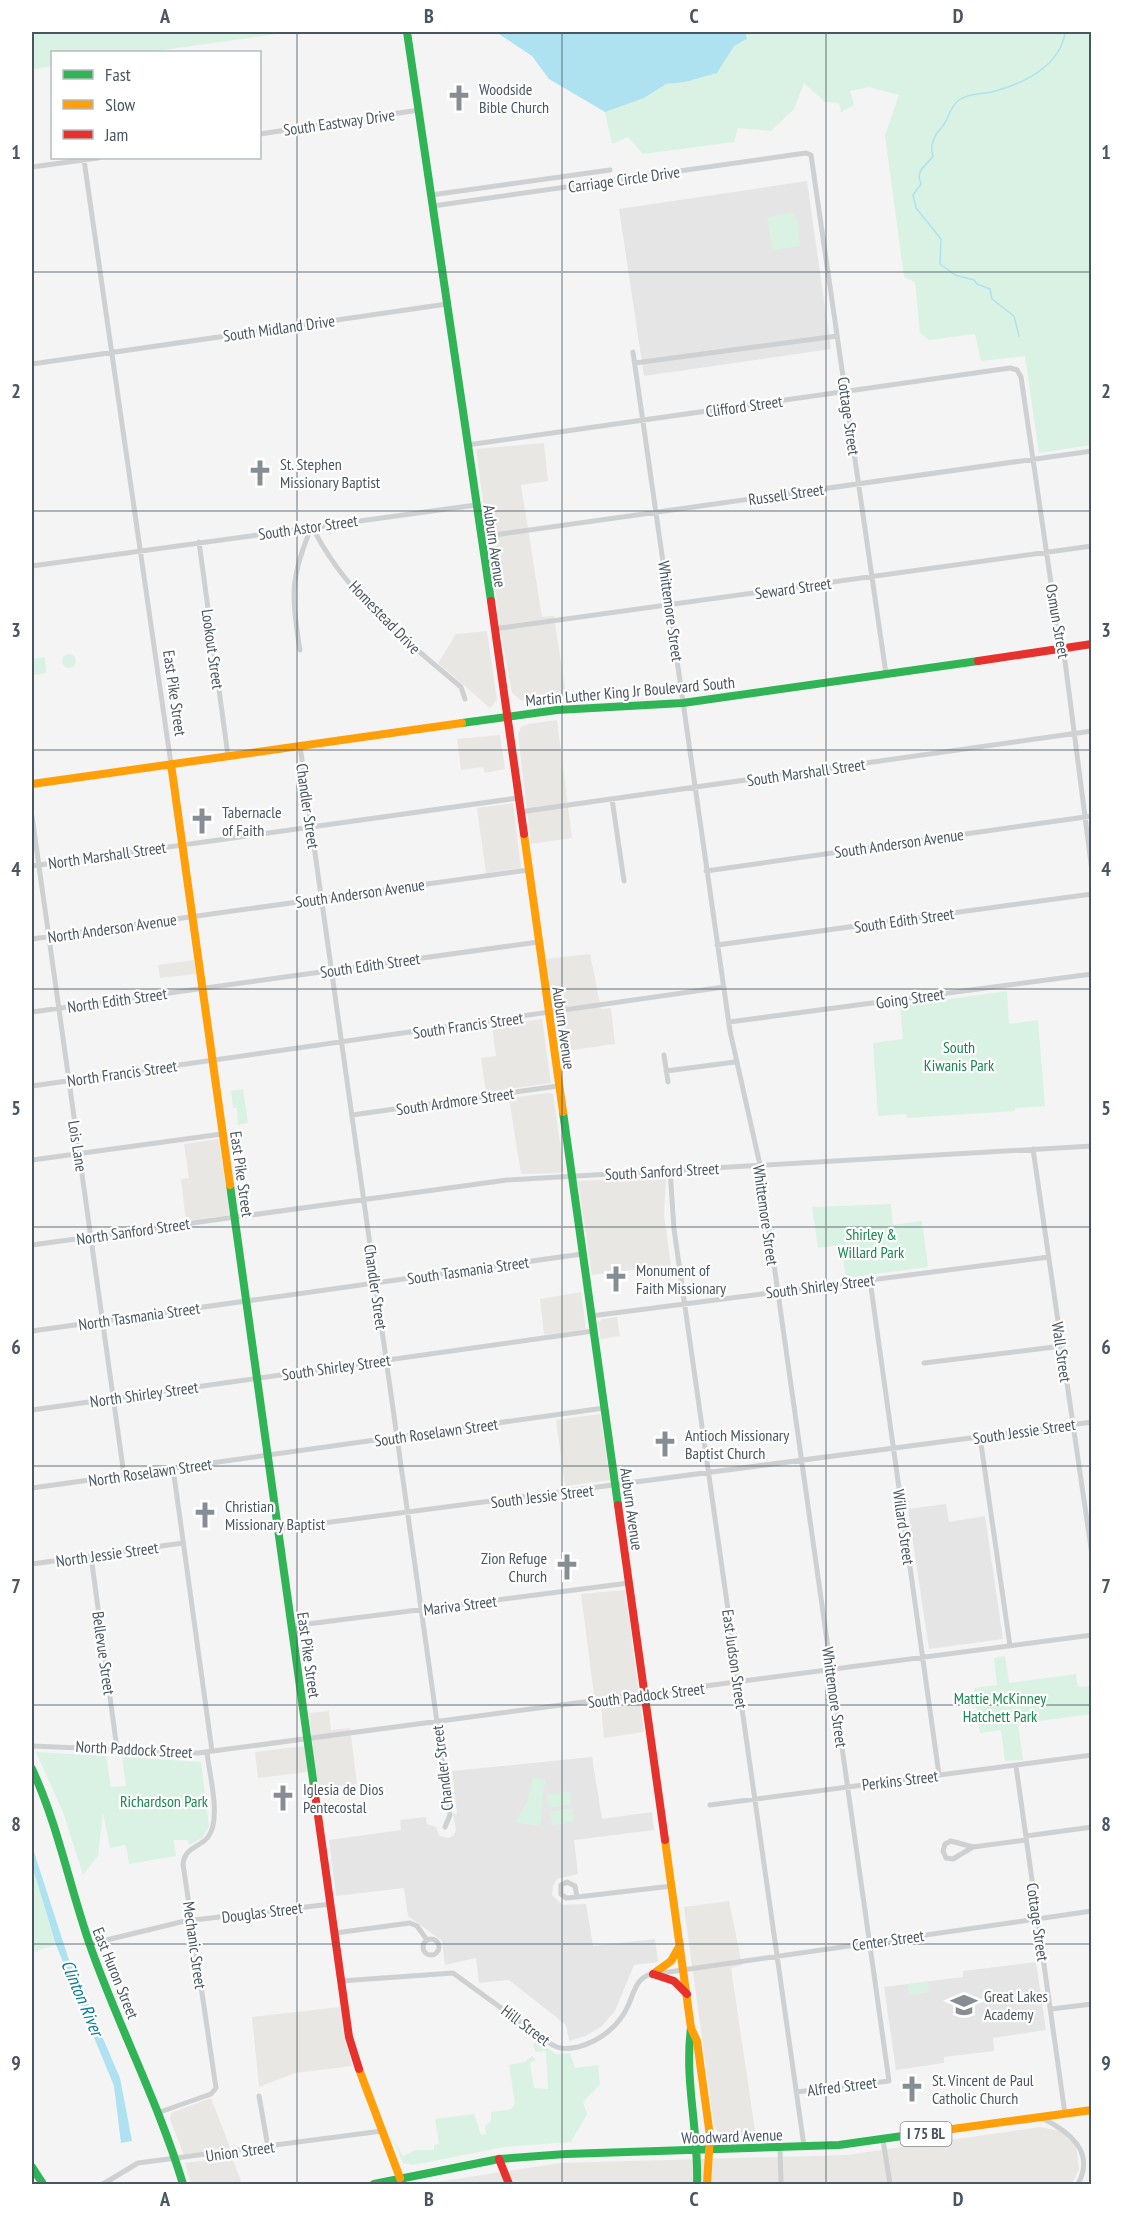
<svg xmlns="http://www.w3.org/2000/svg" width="1123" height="2216" font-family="'PT Sans Narrow',sans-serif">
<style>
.commercial{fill:#e8e7e3}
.education{fill:#e6e5e6}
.green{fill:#d9f2e3}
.water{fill:#aee2f0}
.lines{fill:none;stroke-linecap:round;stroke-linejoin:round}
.stream{stroke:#aee2f0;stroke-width:1.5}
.street{stroke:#ced0d2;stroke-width:5}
.fast{stroke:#30b455;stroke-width:8}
.slow{stroke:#ff9f0a;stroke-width:8}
.jam{stroke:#e5322d;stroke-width:8}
.grid{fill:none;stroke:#4a5661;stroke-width:1.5;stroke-opacity:0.55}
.labels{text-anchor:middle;stroke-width:4.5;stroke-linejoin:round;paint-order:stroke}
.shield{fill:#fff;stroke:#808990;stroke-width:1.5}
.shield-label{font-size:15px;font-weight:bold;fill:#4a5661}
.poi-label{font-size:16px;fill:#4a5661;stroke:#fff;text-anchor:start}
.street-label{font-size:16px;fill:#4a5661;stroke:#fff}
.park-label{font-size:16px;fill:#17864f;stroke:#fff}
.water-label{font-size:18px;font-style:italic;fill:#0c7c9b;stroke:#fff}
.neatline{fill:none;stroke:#4a5661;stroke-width:2}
.grid-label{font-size:20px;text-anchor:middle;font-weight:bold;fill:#4a5661}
</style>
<rect width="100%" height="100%" fill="#f4f4f4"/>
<path class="commercial" d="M544 443 548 481 521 485 542 617 554 616 566 696 522 701 512 693 502 640 476 449Z
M487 631 497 700 490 708 438 663 456 634Z
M557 720 572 838 531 844 518 735 521 727 528 724Z
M500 735 505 769 485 773 483 767 461 770 457 739Z
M513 803 521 868 486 873 477 808Z
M590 954 601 1009 611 1008 615 1044 559 1052 546 959Z
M194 960 196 974 160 978 158 965Z
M542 1019 551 1083 486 1092 481 1058 496 1056 492 1026Z
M548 1093 553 1094 564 1170 560 1173 521 1174 509 1098Z
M219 1139 230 1215 186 1221 181 1179 189 1178 184 1144Z
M666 1177 664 1215 671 1265 592 1275 578 1181Z
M581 1292 586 1329 544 1335 540 1299Z
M617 1317 620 1336 601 1339 598 1323 602 1319Z
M600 1414 610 1480 565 1486 556 1420Z
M625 1590 644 1732 604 1738 601 1706 594 1695 581 1594Z
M329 1711 331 1730 350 1728 357 1784 311 1789 308 1772 258 1778 255 1752 313 1745 309 1713Z
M729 1901 742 1965 731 1968 756 2137 721 2136 714 2126 684 1907Z
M340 2007 352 2066 295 2073 259 2087 252 2017Z
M211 2098 231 2150 184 2155 170 2119 171 2113Z
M1040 2127 1060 2131 1076 2145 1079 2169 1072 2184H423L561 2163 847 2155Z
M232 2157 242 2184H191L185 2163Z"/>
<path class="education" d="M807 181 831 349 644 376 619 209Z
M946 1504 949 1522 985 1516 1003 1639 929 1649 908 1509Z
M592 1757 602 1819 652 1812 654 1830 574 1840 578 1874 557 1879 553 1886 552 1895 563 1905 586 1904 593 1946 655 1939 658 1962 634 1965 615 2011 601 2027 585 2036 569 2041 566 2025 509 1980 479 1983 476 1958 445 1965 442 1941 408 1916 404 1888 336 1896 329 1840 401 1830 400 1820 426 1817 427 1824 436 1827 439 1836 449 1838 454 1835 456 1830 453 1814 457 1813 452 1771Z
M1036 1962 1046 2030 993 2038 994 2051 944 2057V2063L896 2070 884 1987 963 1977V1971Z"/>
<path class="green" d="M32 32H292L148 52H52V66L32 70Z
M745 32H1091V445L1039 453 1025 356 981 361 975 334 929 340 920 333 915 282 904 277 885 135 899 95 869 87 850 91 854 105 841 112 839 103 825 102 804 83 794 109 771 131 738 128 734 142 643 154 628 137 612 144 605 112 644 98 666 84 685 82 726 57 734 45 745 41Z
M793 213 798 221 800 246 773 250 767 217Z
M62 661a7 7 0 1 1 14 0a7 7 0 1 1-14 0Z
M45 657 46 673 32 675V659Z
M1007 991 1009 1024 1038 1020 1045 1106 1015 1108V1111L907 1118 906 1114 878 1116 873 1043 903 1039 900 1006Z
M243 1089 248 1123 238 1125 237 1108H233L231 1091Z
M891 1204 893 1225 922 1221 928 1267 846 1278 841 1245 818 1248 812 1207Z
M1005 1656 1009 1683 1076 1674 1078 1687 1092 1686 1091 1714 1018 1724 1023 1760 1005 1761 1001 1730 980 1733 974 1688 997 1685 994 1658Z
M36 1752 106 1756 111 1787 126 1786 122 1757 201 1762 209 1827 202 1838 189 1845 188 1840H174L176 1856 129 1864 126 1845 110 1848 103 1813 98 1856 83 1875 63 1812Z
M533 1777 546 1780C541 1796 543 1810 540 1826L515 1822 527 1802Z
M569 1791 571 1804 549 1808 547 1795Z
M572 1808 574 1821 552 1825 550 1812Z
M32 1865 56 1945 32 1952Z
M928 1981 929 1992 909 1995 908 1984Z
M535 2042H539L556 2054 570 2053 575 2068 598 2065 600 2085 583 2102 587 2114 571 2142 504 2147 413 2165 403 2163 393 2139 403 2156 416 2150H434V2145L439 2144 435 2119 474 2114 481 2135 486 2134 485 2126 491 2121V2112L511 2109 515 2104 509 2065 525 2062 532 2056 536 2060 530 2063 534 2088 548 2089 546 2051 536 2052 533 2045Z"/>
<path class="water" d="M496 32H745L747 39 734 46 717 73 685 82 666 84 644 98 605 112 549 79 532 56Z
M32 1846 68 1957 120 2078 132 2141 121 2143 114 2086 56 1945 32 1865Z"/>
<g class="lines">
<path class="stream" d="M1019 336 1014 316 992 299 990 289 977 284 974 280 955 275 940 264 941 239 916 208 913 195 921 184C915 169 926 167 933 156 929 146 935 134 942 127 949 119 950 106 959 100 971 92 983 95 995 91 1025 83 1061 65 1065 32"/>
<path class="street" d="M260 134 419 110
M84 160 171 764
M32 167 98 158
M431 195 610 170
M433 206 806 153 811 155 886 674
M633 352 730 1031 760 1165 889 2081 796 2092
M635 363 837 336
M32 364 447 304
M467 445 1010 368 1017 370 1021 377 1059 638 1065 661 1092 871
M312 526C344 593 407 641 461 687L465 699
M480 537 1092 451
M199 542 228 756
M32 566 476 505
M494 629 1092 546
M300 650C291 597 290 577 312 526
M300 746 436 1715 450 1815 445 1827
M612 799 624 881
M519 812 1092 731
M32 816 124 1475
M32 866 518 798
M706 871 1092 816
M32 939 528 870
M717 945 1092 894
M32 1012 538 942
M729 1022 1092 974
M664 1055 668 1082
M666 1071 735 1062
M32 1086 724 987
M352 1115 558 1086
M1033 1149 1092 1555
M32 1160 222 1134
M670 1170 674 1229 804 2146
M32 1245 507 1180 1092 1146
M870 1280 939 1775
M591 1316 1049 1257
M32 1331 582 1254
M924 1363 1062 1346
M32 1410 593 1331
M980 1437 1010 1646
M173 1468 212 1751
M32 1488 604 1408
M278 1529 1092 1422
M91 1556 117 1749
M32 1564 183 1543
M292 1626 629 1583
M32 1746 198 1753 1092 1635
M1016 1766 1065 2114
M710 1805 1092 1755
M1026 1836 1092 1827
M973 1847 953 1859 946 1858 943 1851 945 1844 951 1841 973 1847 1026 1840
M567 1882 575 1886 577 1897 566 1898 561 1894V1885Z
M577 1897 672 1886
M335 1933 410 1923 417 1926 427 1940
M423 1947a8 8 0 1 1 16 0a8 8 0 1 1-16 0Z
M90 1944 185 1921 331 1904
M341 1981 453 1973 551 2044C560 2050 568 2049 578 2047 600 2041 619 2026 628 2006 634 1993 635 1981 648 1975L1092 1911
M1051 2009 1092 2004
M259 2096 268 2147
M160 2112 211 2094 216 2088 183 1864C185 1847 199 1848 208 1837 222 1819 209 1774 207 1752
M1042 2118C1068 2131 1096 2151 1078 2184
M883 2140 890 2184
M780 2148 781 2184
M103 2184 138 2163 382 2131"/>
<path class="fast" d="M407 32 491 601
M462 723 557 710 683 703 978 661
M563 1112 618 1505
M230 1185 314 1787
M32 1769C59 1827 70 1890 92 1951 120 2029 159 2104 183 2184
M691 2028C684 2081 699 2131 697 2184
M32 2167 43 2184
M374 2184 499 2159 566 2154 839 2145 945 2130"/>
<path class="slow" d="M171 764 230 1185
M32 784 462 723
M524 834 563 1112
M665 1840 691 2028 697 2041 710 2136 707 2184
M653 1974 671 1961 680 1945
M359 2069 400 2178
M945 2130 1092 2110"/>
<path class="jam" d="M491 601 524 834
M978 661 1092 644
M618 1505 665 1840
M314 1787 349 2037 359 2069
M653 1974 674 1981 687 1994
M499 2159 509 2184"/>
</g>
<path class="grid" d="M297 32V2184M562 32V2184M826 32V2184M32 272H1092M32 511H1092M32 750H1092M32 989H1092M32 1227H1092M32 1466H1092M32 1705H1092M32 1944H1092"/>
<defs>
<g id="church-bare" transform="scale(2.07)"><path d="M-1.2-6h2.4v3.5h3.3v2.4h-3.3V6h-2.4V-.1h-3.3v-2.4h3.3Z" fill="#868d94" stroke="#fff" stroke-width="2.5" paint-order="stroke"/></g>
<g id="school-bare" transform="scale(2.07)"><path d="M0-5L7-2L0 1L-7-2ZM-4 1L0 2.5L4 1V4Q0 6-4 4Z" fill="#868d94" stroke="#fff" stroke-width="2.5" paint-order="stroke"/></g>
</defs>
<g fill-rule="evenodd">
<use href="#church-bare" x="459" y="98"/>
<use href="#church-bare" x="260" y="473"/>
<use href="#church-bare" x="202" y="821"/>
<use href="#church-bare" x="616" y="1279"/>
<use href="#church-bare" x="665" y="1444"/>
<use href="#church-bare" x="205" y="1515"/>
<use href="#church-bare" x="567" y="1567"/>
<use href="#church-bare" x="283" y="1798"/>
<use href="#school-bare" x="964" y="2005"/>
<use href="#church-bare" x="912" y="2089"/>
</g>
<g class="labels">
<rect class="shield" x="900.5" y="2122" width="51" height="24" rx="4.5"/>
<g class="shield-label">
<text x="926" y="2139">I 75 BL</text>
</g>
<g class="poi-label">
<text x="479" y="95">Woodside<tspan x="479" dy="18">Bible Church</tspan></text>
<text x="280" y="470">St. Stephen<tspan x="280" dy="18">Missionary Baptist</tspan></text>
<text x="222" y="818">Tabernacle<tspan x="222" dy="18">of Faith</tspan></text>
<text x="636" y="1276">Monument of<tspan x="636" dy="18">Faith Missionary</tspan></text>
<text x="685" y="1441">Antioch Missionary<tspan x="685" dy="18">Baptist Church</tspan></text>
<text x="225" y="1512">Christian<tspan x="225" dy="18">Missionary Baptist</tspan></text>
<text x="547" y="1564" text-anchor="end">Zion Refuge<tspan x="547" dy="18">Church</tspan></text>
<text x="303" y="1795">Iglesia de Dios<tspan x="303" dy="18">Pentecostal</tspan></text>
<text x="984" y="2002">Great Lakes<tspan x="984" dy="18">Academy</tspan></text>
<text x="932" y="2086">St. Vincent de Paul<tspan x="932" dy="18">Catholic Church</tspan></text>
</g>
<g class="street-label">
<text transform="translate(339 122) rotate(-8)" y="6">South Eastway Drive</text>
<text transform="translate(624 179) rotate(-8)" y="6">Carriage Circle Drive</text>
<text transform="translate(279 328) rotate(-8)" y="6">South Midland Drive</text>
<text transform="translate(744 406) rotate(-8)" y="6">Clifford Street</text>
<text transform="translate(849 416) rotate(82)" y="6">Cottage Street</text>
<text transform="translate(786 494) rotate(-8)" y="6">Russell Street</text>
<text transform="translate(308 527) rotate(-8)" y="6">South Astor Street</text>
<text transform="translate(495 546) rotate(82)" y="6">Auburn Avenue</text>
<text transform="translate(793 588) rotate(-8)" y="6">Seward Street</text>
<text transform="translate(671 611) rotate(82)" y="6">Whittemore Street</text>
<text transform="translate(385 617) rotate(46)" y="6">Homestead Drive</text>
<text transform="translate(1058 621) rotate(80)" y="6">Osmun Street</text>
<text transform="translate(213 649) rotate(82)" y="6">Lookout Street</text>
<text transform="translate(630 691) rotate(-5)" y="6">Martin Luther King Jr Boulevard South</text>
<text transform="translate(175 693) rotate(82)" y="6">East Pike Street</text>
<text transform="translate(806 772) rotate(-8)" y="6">South Marshall Street</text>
<text transform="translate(308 806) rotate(82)" y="6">Chandler Street</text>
<text transform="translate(899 843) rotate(-8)" y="6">South Anderson Avenue</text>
<text transform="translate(107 855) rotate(-8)" y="6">North Marshall Street</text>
<text transform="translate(360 893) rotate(-8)" y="6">South Anderson Avenue</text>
<text transform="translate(904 920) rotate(-8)" y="6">South Edith Street</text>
<text transform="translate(112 928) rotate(-8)" y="6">North Anderson Avenue</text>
<text transform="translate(370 965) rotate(-8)" y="6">South Edith Street</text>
<text transform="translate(910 998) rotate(-8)" y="6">Going Street</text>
<text transform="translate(117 1000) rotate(-8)" y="6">North Edith Street</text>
<text transform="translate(468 1025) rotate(-8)" y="6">South Francis Street</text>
<text transform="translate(564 1028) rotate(82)" y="6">Auburn Avenue</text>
<text transform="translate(122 1073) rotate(-8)" y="6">North Francis Street</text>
<text transform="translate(455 1101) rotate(-8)" y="6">South Ardmore Street</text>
<text transform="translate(78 1146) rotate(81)" y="6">Lois Lane</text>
<text transform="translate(662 1171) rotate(-3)" y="6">South Sanford Street</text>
<text transform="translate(242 1174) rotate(82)" y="6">East Pike Street</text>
<text transform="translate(766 1215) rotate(82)" y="6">Whittemore Street</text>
<text transform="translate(133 1231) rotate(-8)" y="6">North Sanford Street</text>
<text transform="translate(468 1270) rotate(-8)" y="6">South Tasmania Street</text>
<text transform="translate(820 1286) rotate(-7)" y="6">South Shirley Street</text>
<text transform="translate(376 1287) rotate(82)" y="6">Chandler Street</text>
<text transform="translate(139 1316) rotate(-8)" y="6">North Tasmania Street</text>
<text transform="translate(1062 1352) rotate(82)" y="6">Wall Street</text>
<text transform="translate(336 1367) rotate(-8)" y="6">South Shirley Street</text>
<text transform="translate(144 1394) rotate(-8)" y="6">North Shirley Street</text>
<text transform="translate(1024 1431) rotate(-8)" y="6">South Jessie Street</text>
<text transform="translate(436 1432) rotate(-8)" y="6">South Roselawn Street</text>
<text transform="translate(150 1472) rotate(-8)" y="6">North Roselawn Street</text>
<text transform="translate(542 1496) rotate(-7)" y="6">South Jessie Street</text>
<text transform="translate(632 1509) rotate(82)" y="6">Auburn Avenue</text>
<text transform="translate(904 1527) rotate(82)" y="6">Willard Street</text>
<text transform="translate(107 1554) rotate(-8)" y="6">North Jessie Street</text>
<text transform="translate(460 1605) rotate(-7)" y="6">Mariva Street</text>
<text transform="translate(104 1653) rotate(82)" y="6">Bellevue Street</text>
<text transform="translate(309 1655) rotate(82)" y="6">East Pike Street</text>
<text transform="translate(735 1659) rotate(82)" y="6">East Judson Street</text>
<text transform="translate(646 1695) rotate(-7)" y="6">South Paddock Street</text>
<text transform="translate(835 1697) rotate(82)" y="6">Whittemore Street</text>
<text transform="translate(134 1749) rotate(3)" y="6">North Paddock Street</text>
<text transform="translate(442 1768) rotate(-97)" y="6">Chandler Street</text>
<text transform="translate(900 1780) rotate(-7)" y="6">Perkins Street</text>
<text transform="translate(262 1912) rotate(-7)" y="6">Douglas Street</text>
<text transform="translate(1038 1922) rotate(82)" y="6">Cottage Street</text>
<text transform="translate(888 1940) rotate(-8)" y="6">Center Street</text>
<text transform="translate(195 1945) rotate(82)" y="6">Mechanic Street</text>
<text transform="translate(116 1973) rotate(68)" y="6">East Huron Street</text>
<text transform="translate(526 2025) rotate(37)" y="6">Hill Street</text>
<text transform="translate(842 2086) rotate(-7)" y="6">Alfred Street</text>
<text transform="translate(732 2136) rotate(-2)" y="6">Woodward Avenue</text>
<text transform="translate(240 2151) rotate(-8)" y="6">Union Street</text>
</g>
<g class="park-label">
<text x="959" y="1053">South<tspan x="959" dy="18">Kiwanis Park</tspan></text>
<text x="871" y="1240">Shirley &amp;<tspan x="871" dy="18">Willard Park</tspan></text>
<text x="1000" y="1704">Mattie McKinney<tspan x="1000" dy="18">Hatchett Park</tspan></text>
<text x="164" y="1807">Richardson Park</text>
</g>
<g class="water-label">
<text transform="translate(82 1998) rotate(67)" y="6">Clinton River</text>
</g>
</g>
<rect width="1123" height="2216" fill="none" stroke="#ffffff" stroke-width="66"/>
<rect x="51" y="51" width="210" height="108" fill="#ffffff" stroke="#b7bbc0" stroke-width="1.5"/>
<rect x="63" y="70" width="30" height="9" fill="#30b455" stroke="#b7bbc0" stroke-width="1.5"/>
<text x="105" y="81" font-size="18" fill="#4a5661">Fast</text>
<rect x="63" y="100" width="30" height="9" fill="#ff9f0a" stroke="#b7bbc0" stroke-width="1.5"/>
<text x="105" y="111" font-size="18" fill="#4a5661">Slow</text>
<rect x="63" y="130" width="30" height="9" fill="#e5322d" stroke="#b7bbc0" stroke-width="1.5"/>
<text x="105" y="141" font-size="18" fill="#4a5661">Jam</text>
<rect x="33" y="33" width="1057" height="2150" class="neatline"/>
<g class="grid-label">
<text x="165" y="23">A</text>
<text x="429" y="23">B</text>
<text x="694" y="23">C</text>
<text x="958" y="23">D</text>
<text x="16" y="159">1</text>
<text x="1106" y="159">1</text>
<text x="16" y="398">2</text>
<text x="1106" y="398">2</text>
<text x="16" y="637">3</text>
<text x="1106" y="637">3</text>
<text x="16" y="876">4</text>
<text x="1106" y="876">4</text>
<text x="16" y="1115">5</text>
<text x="1106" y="1115">5</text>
<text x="16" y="1354">6</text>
<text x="1106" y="1354">6</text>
<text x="16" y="1593">7</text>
<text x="1106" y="1593">7</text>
<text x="16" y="1831">8</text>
<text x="1106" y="1831">8</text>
<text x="16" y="2070">9</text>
<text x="1106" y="2070">9</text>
<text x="165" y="2206">A</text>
<text x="429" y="2206">B</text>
<text x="694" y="2206">C</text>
<text x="958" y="2206">D</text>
</g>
</svg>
